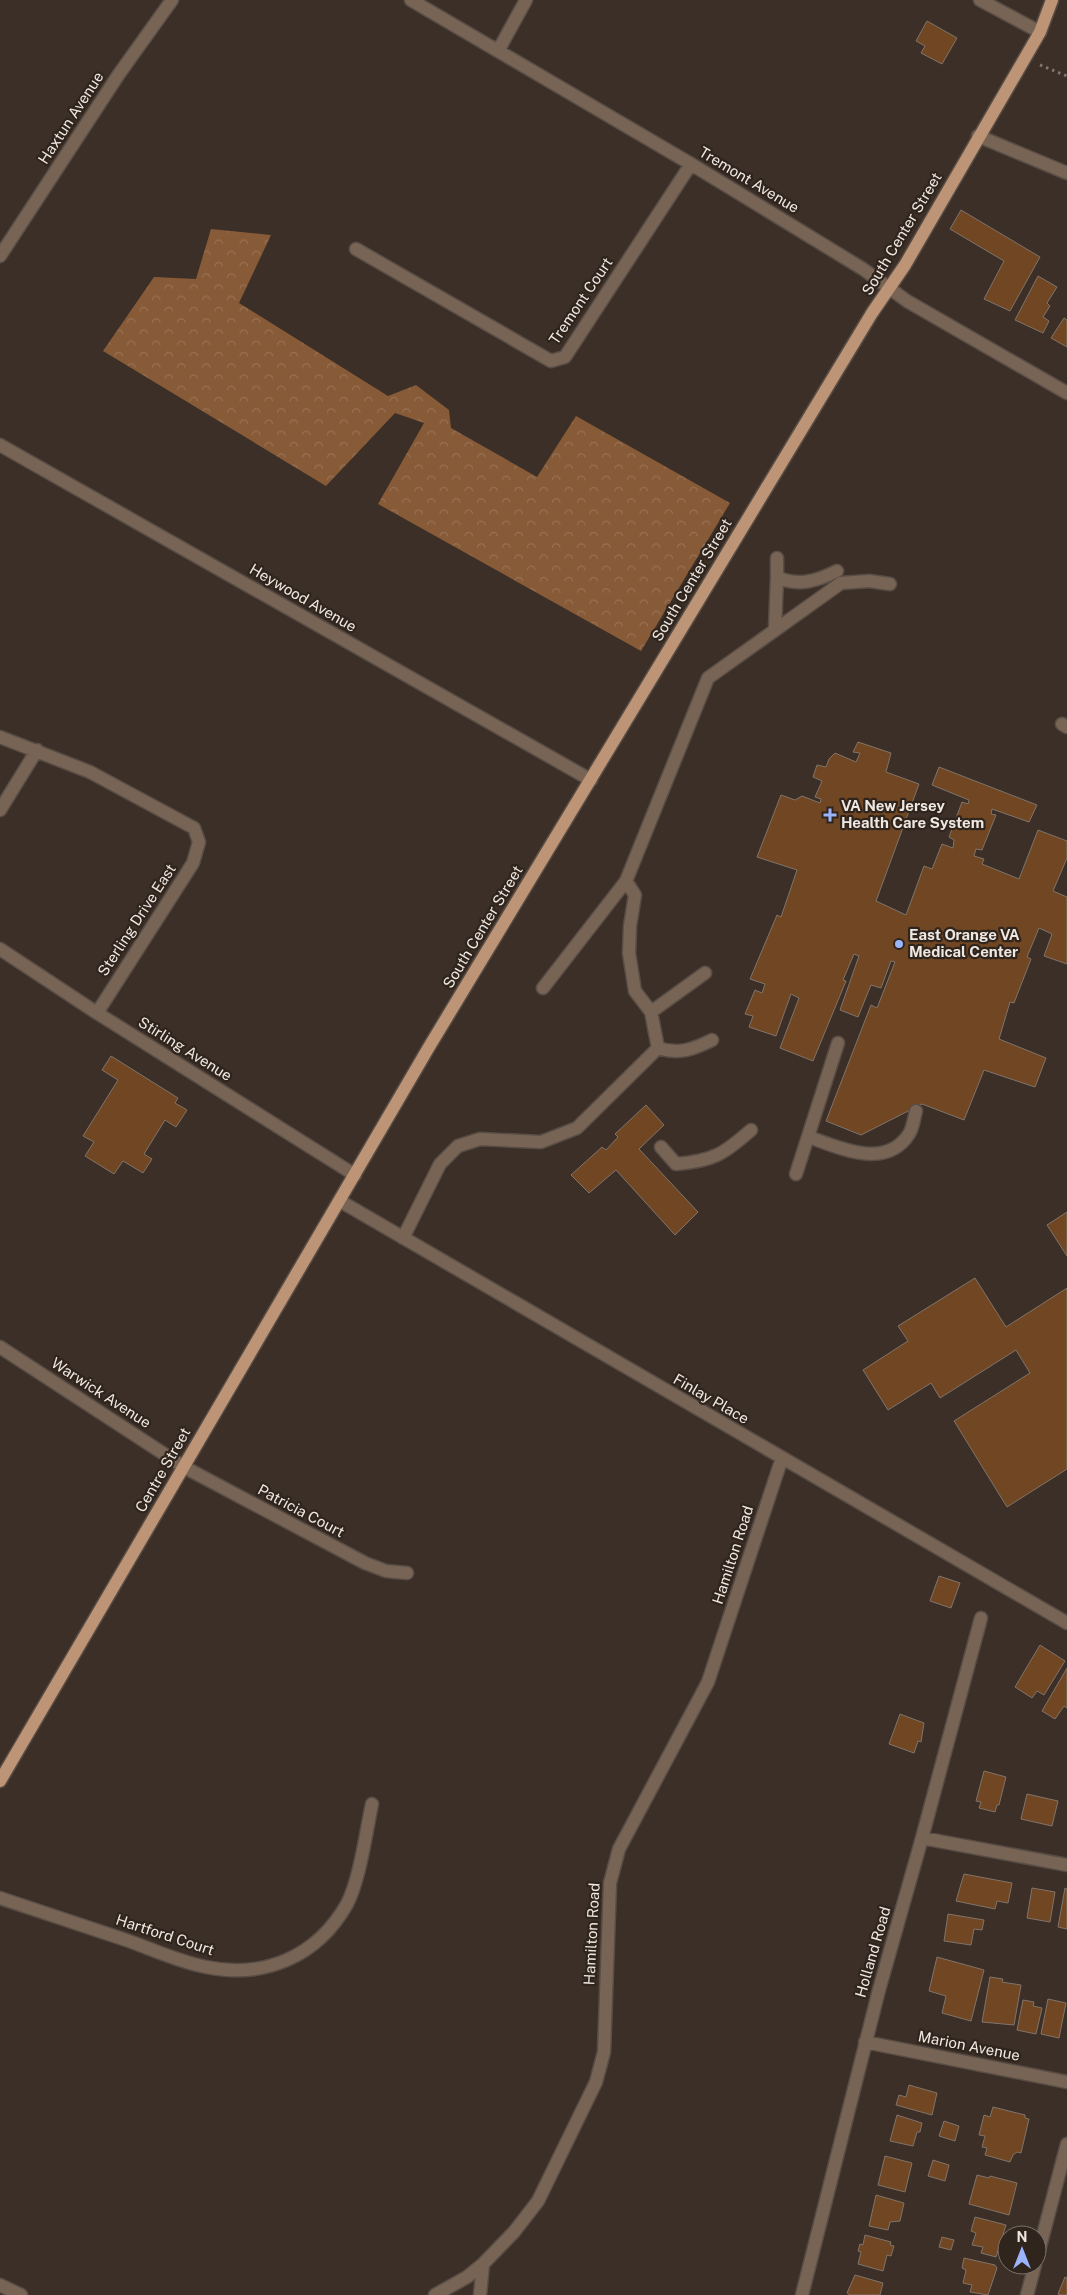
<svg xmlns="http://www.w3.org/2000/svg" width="1067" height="2295" font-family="'Public Sans',sans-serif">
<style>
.forest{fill:url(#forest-crowns)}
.building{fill:#714623;stroke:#81746a}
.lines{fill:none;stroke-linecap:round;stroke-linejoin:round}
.minor-casing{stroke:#584d45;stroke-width:15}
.major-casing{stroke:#584d45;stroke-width:15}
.path{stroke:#80766f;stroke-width:3;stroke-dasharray:2.5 4;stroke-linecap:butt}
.minor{stroke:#786455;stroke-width:12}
.major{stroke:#be9476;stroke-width:12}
.poi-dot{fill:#9bb5fd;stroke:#30251d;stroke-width:2}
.labels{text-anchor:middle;stroke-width:4.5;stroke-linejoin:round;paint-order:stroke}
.street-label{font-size:15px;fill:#efe8e2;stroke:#30251d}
.poi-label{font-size:15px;font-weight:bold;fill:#efe8e2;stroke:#30251d;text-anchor:start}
</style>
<defs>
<pattern id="forest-crowns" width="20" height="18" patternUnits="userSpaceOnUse" patternTransform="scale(1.25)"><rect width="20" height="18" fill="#875a38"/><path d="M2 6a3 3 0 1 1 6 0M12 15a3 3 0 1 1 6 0" fill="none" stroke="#987254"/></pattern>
</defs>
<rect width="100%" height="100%" fill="#3b2f27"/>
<path class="forest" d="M211 229 271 235 239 303 388 396 416 385 449 410 451 428 537 477 576 416 730 503 641 651 378 504 424 423 395 413 326 486 103 351 154 277 196 279Z"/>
<path class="building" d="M927 21 957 38 942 64 921 53 925 46 916 41Z
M961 210 1040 257 1010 311 984 299 1004 261 950 229Z
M1038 276 1057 287 1047 303 1050 306 1043 317 1049 321 1043 333 1015 320Z
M1064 318 1067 320V347L1051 338Z
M858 742 891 753 886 772 919 784 876 901 906 915 924 866 932 869 942 844 953 848 954 840 949 837 962 802 968 804 969 800 932 785 939 767 1037 805 1029 822 992 809 991 814 996 815 982 850 976 849 974 856 984 859 982 864 1019 879 1038 830 1067 841V858L1053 891 1067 897V964L1044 956 1052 934 1039 928 1027 957 1031 959 1014 1003 1010 1002 999 1039 1046 1058 1035 1087 984 1070 964 1120 922 1104 861 1135 826 1121 871 1005 877 1008 895 962 891 961 881 988 871 985 858 1017 840 1010 859 956 854 954 843 980 846 981 813 1061 780 1048 799 998 791 994 776 1036 749 1027 753 1016 745 1014 755 990 762 993 765 984 750 979 777 915 781 917 797 870 757 857 781 795 795 800 802 796 820 803 821 799 815 797 822 781 813 777 817 765 826 767 829 759 835 753 856 762 860 753 853 752Z
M111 1056 178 1098 175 1103 187 1110 176 1127 165 1120 144 1154 152 1159 143 1173 123 1161 114 1174 85 1156 94 1142 83 1136 118 1080 102 1070Z
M646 1105 664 1125 639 1149 698 1212 675 1235 616 1170 589 1193 571 1175 602 1147 606 1150 618 1137 615 1134Z
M1067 1212V1256L1047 1225Z
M975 1278 1006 1327 1067 1288V1469L1007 1507 954 1421 1030 1373 1016 1350 940 1398 931 1383 888 1410 863 1370 908 1341 898 1326Z
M939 1576 960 1583 951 1608 930 1601Z
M1040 1645 1065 1661 1044 1695 1037 1691 1032 1698 1015 1687Z
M1067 1668V1708L1064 1706 1055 1719 1042 1711Z
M900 1714 924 1723 921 1742 918 1741 914 1753 889 1744Z
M984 1771 1006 1777 999 1805H997L995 1812 979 1808 981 1802 976 1801Z
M1027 1794 1058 1801 1052 1826 1021 1819Z
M964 1874 1012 1883 1008 1903 997 1901 995 1909 956 1901Z
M1032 1888 1055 1892 1050 1922 1027 1918Z
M1065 1888 1067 1889V1929L1058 1927Z
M948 1914 984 1920 982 1930 974 1929 971 1945 944 1941Z
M937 1957 984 1970 971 2021 942 2013 946 1996 929 1991Z
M990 1977 1003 1979 1002 1982 1021 1985 1014 2025 982 2022Z
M1048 1999 1066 2003 1059 2038 1041 2034Z
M1023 2000 1034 2002 1033 2006 1042 2008 1036 2034 1017 2030Z
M909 2085 937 2093 932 2115 896 2105 899 2095 906 2097Z
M993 2107 1025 2115V2118L1029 2119 1021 2153 1017 2152 1013 2155 1010 2162 985 2155 987 2148 982 2147 985 2136 979 2135 984 2115 990 2117Z
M897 2115 922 2123 920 2132H917L913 2146 890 2141Z
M944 2121 959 2126 955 2141 939 2136Z
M885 2156 912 2163 905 2192 878 2185Z
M933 2160 949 2165 945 2181 928 2176Z
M977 2175 989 2178 990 2176 1017 2183 1009 2215 969 2204Z
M876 2195 904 2203 900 2221 890 2222 888 2230 869 2226Z
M975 2217 1006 2225 996 2257 981 2253 983 2247 972 2245 976 2233 971 2231Z
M865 2235 891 2242 890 2245 894 2246 891 2256 887 2255 883 2271 858 2264 861 2252 858 2251 860 2244 863 2245Z
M942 2237 954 2240 951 2250 939 2247Z
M964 2258 995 2265 997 2268 988 2295 970 2292 972 2285 963 2283 966 2270 962 2268Z
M855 2275 883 2283 880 2295H850L847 2293Z
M1065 2277 1067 2278V2295H1061L1058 2294Z"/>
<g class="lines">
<g class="minor-casing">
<path id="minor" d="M411 0 691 164 863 269 907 301 1067 393
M980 0 1040 32
M498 51 526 0
M978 136 1067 173
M356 249 551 361 565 357 691 164
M0 256 119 74 172 0
M0 445 591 780
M777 558V577C798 587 817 581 837 571
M775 628 777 577
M1062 724 1067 727
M0 737 90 772 194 828 199 842 193 863 97 1013
M0 810 37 750
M626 881 708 678 841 583 869 581 890 584
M0 949 97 1013 355 1175
M543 988 626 881 635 895 630 926 629 953 635 991 651 1012 658 1048
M651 1012 705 973
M809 1137C840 1148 886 1170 909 1134 913 1128 914 1118 916 1111
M661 1147 676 1164C713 1161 724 1154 751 1130
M796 1174 838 1043
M340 1201 1067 1623
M403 1238 440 1164 458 1146 480 1139 541 1142 577 1128 658 1048C679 1055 694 1049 712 1040
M0 1347 184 1467 365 1563 386 1571 407 1573
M922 1838 1067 1865
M0 1898C42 1912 84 1926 126 1940 152 1949 179 1962 206 1967 264 1979 317 1957 347 1904 360 1879 366 1832 372 1804
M865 2042 1067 2082
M1037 2258 1067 2144
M0 2285 21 2295
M435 2295 467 2277 483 2264 514 2232 538 2201 596 2082 604 2052 610 1883 619 1849 708 1682 782 1458
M480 2295 483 2264
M802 2295 879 1990 922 1838 981 1618
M1027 2295 1035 2265"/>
</g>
<g class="major-casing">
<path id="major" d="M0 1781 429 1047 872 313 905 265 1040 32 1052 0"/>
</g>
<path class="path" d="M1040 65 1067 76"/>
<use href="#minor" class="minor"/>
<use href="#major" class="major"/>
</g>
<g class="poi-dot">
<path d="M827.5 807.5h5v5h5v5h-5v5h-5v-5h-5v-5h5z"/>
<circle cx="899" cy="944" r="5"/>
</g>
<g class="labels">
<g class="street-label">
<text transform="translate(71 118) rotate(-57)" y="5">Haxtun Avenue</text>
<text transform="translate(749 180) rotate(31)" y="5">Tremont Avenue</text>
<text transform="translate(902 234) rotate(-59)" y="5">South Center Street</text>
<text transform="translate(581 301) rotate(-56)" y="5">Tremont Court</text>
<text transform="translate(692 580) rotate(-59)" y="5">South Center Street</text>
<text transform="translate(303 598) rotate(30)" y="5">Heywood Avenue</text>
<text transform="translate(137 920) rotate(-57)" y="5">Sterling Drive East</text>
<text transform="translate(483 927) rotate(-59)" y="5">South Center Street</text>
<text transform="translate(185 1049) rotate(32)" y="5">Stirling Avenue</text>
<text transform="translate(101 1393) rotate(33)" y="5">Warwick Avenue</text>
<text transform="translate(711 1399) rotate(30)" y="5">Finlay Place</text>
<text transform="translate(163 1470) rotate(-60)" y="5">Centre Street</text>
<text transform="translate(301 1511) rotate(28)" y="5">Patricia Court</text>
<text transform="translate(733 1555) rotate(-72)" y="5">Hamilton Road</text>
<text transform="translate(592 1934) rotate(-87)" y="5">Hamilton Road</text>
<text transform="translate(165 1935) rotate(18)" y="5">Hartford Court</text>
<text transform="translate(873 1952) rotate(-74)" y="5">Holland Road</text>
<text transform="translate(969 2046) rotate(11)" y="5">Marion Avenue</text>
</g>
<g class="poi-label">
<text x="841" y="811">VA New Jersey<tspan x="841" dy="17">Health Care System</tspan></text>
<text x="909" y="940">East Orange VA<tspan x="909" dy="17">Medical Center</tspan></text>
</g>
</g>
<g transform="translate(1022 2250)"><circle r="24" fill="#30251d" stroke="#7c736c"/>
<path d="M0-4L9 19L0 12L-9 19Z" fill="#9bb5fd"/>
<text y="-8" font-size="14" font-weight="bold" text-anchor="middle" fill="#efe8e2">N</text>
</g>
</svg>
